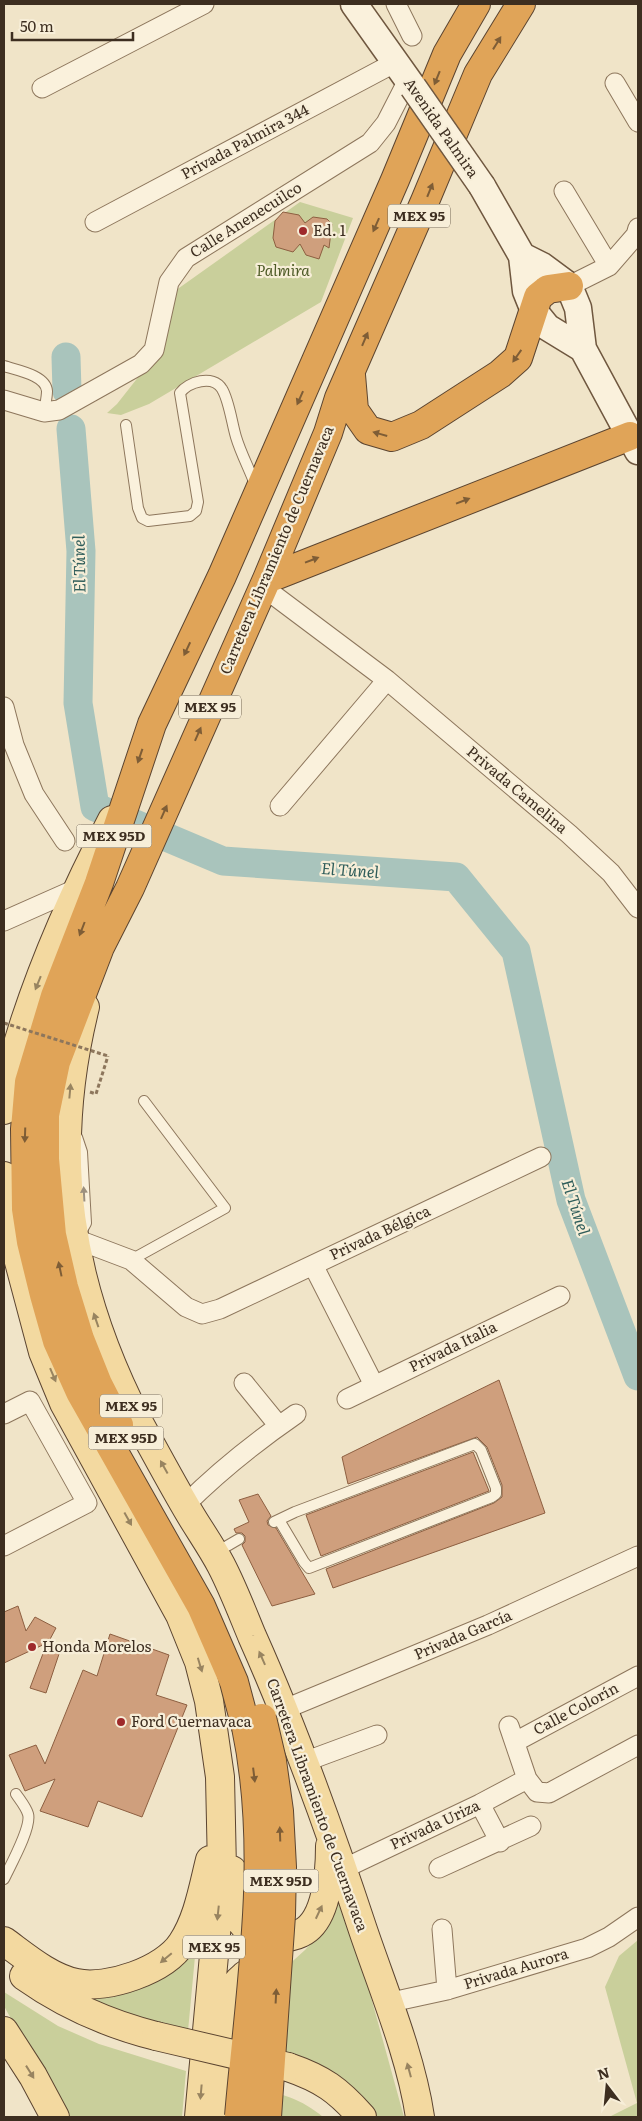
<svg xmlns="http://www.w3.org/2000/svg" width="642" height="2121" font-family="Literata,serif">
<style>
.green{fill:#c9cf9b}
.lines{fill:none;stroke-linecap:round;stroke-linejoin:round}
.river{stroke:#a9c4bc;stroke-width:29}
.building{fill:#cf9f7d;stroke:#8d5f41}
.lane-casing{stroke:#8d765c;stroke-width:12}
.street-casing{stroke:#8d765c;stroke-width:21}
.secondary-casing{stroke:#6f573f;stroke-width:29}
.primary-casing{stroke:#5b4430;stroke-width:30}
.highway-casing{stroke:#5b4430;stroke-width:30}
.path{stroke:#8d765c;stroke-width:3;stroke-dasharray:4 2.5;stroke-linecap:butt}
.lane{stroke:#faf1dc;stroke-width:10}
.street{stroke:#faf1dc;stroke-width:19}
.secondary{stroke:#faf1dc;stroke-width:26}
.primary{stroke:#f3d9a0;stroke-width:28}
.highway{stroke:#e0a458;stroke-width:28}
.secondary-bridge-casing{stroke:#6f573f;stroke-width:29;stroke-linecap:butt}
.primary-bridge-casing{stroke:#5b4430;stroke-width:30;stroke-linecap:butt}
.highway-bridge-casing{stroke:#5b4430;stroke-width:30;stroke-linecap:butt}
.path-bridge{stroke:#8d765c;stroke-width:3;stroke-dasharray:4 2.5;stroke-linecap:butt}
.secondary-bridge{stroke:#faf1dc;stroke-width:26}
.primary-bridge{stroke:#f3d9a0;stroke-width:28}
.highway-bridge{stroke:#e0a458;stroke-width:28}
.oneway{fill:#7e5d36}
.oneway2{fill:#988460}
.oneway3{fill:#9c907e}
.poi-dot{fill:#9e2a2b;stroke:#f7eed8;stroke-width:2}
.labels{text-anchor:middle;stroke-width:4.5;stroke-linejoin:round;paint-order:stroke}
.shield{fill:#f7eed8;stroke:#756857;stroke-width:1}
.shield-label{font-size:14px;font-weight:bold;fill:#3d2e20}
.street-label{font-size:15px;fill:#3d2e20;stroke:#f7eed8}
.poi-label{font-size:15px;fill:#3d2e20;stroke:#f7eed8;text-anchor:start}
.park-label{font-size:15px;font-style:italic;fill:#4d5a26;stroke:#f7eed8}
.water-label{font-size:16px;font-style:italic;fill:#2f5d5a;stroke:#f7eed8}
</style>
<rect width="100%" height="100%" fill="#f0e4c8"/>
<path class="green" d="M300 202 353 218 321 302 149 404 121 415 107 413 117 404 158 352 172 293Z
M338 1902 366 1979 404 2117H372L282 2052 284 1969 305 1950 325 1928Z
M197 1935 188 2031 143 2020 66 1992Z
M638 1940V2117H609L637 2103 605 1987 619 1956Z
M4 1992 58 2026 99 2044 186 2071 182 2117H65L4 2006Z
M233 2083C265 2090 297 2094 323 2117H231Z"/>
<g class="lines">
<path class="river" d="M66 357 67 391
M71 429 81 551 78 703 95 807 223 861 456 877 516 951 571 1200 638 1376"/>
</g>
<path class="building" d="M283 212 299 215 305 223 313 217 327 219 332 224 329 248 324 245 319 259 306 255 300 244 293 252 276 247 273 238 275 221Z
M499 1380 545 1513 333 1588 326 1569 494 1503 502 1497V1485L487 1447 477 1437 348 1484 342 1457Z
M473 1452 489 1491 321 1556 306 1515Z
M258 1494 271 1516 267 1521 268 1525 276 1528 315 1594 272 1606 242 1545 245 1542V1536L242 1533H236L234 1529 249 1522 239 1500Z
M18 1606 26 1631 35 1617 56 1628 48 1643 61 1648 46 1693 30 1688 47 1643 4 1663V1612Z
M110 1634 169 1655 156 1695 187 1705 142 1817 98 1801 88 1827 40 1811 55 1779 25 1791 9 1755 36 1745 45 1764 83 1670 97 1676Z"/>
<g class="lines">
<g class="lane-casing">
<path id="lane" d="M4 366C16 370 46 375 47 391 47 398 45 405 44 412
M126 425 138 508 142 518 148 521 190 516 196 511 198 502 180 393C188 382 213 374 222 389 229 400 232 424 236 437 241 454 250 470 256 487
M77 1137 82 1152 86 1223 81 1232
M131 1260 225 1208 144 1101
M274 1522 295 1512 475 1444 481 1450 496 1488V1494L492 1497 309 1568 304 1562 279 1520
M215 1553 239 1539
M4 1879C10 1866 32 1827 28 1814 26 1807 20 1800 16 1794"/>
</g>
<g class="street-casing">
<path id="street" d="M396 4 412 36
M615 83 638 122
M42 88 204 4
M564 191 609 266
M95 222 396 62
M569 286 609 266 636 235 638 228
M4 400 44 412 59 410 141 364 154 350 169 282 186 258 370 143 386 123 408 80
M263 587 387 680 569 834 611 873 638 908
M4 707 14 745 34 794 65 841
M280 806 387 680
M4 921 76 889
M73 1238 131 1260 186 1307 202 1314 220 1309 541 1157
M313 1265 374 1385
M244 1383 279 1426
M347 1399 560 1296
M4 1414 30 1401 87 1503 4 1546
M185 1505C221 1469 254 1443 296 1414
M285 1709 488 1625 638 1556
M509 1726 527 1779 537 1792 549 1793 638 1745
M515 1742 638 1676
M304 1762 377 1735
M480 1804 500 1842
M439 1868 531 1826
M343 1869 480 1804 527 1779
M442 1929 447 1990
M387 2003 447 1990 587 1948 609 1937 638 1917"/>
</g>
<g class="secondary-casing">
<path id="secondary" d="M354 4 413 87
M482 186 522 256 526 291 534 311 547 327 583 349
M522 256 542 266 569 286 578 308 583 349 638 451"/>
</g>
<g class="primary-casing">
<path id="primary" d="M85 1007C48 1156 68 1285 138 1421 154 1450 170 1480 187 1509 198 1528 211 1546 221 1565 233 1588 242 1612 252 1636 295 1732 330 1830 363 1930 383 1989 411 2056 420 2117
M4 1110C6 1079 16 1050 25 1021 48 951 78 885 112 820
M4 1176 6 1213 43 1352 64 1403 180 1615 199 1662 209 1701 220 1777 222 1869 199 2117
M232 1870C234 1883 235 1912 242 1923 249 1933 263 1939 275 1939 284 1938 293 1937 301 1933 327 1921 330 1871 330 1846
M4 1941C26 1957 49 1977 76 1983 107 1990 165 1970 182 1943 198 1919 203 1888 210 1860
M24 1976C65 2005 108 2024 156 2036
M4 2031 33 2076 55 2117
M223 2033C226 2012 226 1990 244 1976 251 1970 261 1968 268 1962
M288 2067C323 2079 338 2090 362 2117
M218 2117 221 2074"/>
</g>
<g class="highway-casing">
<path id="highway" d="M351 375 354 410 368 430 392 437 421 425 500 374 518 358 538 297 548 289 569 286
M267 579 630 436
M119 1425 98 1384 80 1339 64 1287 52 1235 45 1159V1115L56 1062 100 947 130 888 267 579 328 433 339 398 425 201 478 74 521 4
M246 1727 234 1682 201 1606 80 1392 57 1341 44 1295 31 1242 26 1209 25 1129 29 1082 55 996 99 883 152 724 222 576 395 180 447 54 476 4"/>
</g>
<path class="path" d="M90 1092 96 1094 108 1056"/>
<use href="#lane" class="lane"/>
<use href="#street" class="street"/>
<use href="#secondary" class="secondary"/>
<use href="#primary" class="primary"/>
<use href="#highway" class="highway"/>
<g class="secondary-bridge-casing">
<path id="secondary-bridge" d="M413 87 482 186"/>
</g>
<g class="primary-bridge-casing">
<path id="primary-bridge" d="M156 2036 288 2067"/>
</g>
<g class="highway-bridge-casing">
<path id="highway-bridge" d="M262 1718 272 1761 279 1811 282 1867 281 1915 267 2117
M239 2116C250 1988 273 1855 246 1727"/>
</g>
<path class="path-bridge" d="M4 1023 108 1056"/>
<use href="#secondary-bridge" class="secondary-bridge"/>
<use href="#primary-bridge" class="primary-bridge"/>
<use href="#highway-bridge" class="highway-bridge"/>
</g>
<defs><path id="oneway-solid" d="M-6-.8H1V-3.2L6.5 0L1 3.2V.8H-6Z" transform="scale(1.25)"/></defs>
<g class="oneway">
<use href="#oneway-solid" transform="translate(497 43) rotate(-58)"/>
<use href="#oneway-solid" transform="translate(437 78) rotate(112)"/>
<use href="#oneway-solid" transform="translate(430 190) rotate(-68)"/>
<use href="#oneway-solid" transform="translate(376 225) rotate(114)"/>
<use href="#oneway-solid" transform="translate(365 339) rotate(-67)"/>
<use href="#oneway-solid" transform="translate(517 356) rotate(125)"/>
<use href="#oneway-solid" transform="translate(300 398) rotate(114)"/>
<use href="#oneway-solid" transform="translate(380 434) rotate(-164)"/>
<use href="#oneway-solid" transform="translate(463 501) rotate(-21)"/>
<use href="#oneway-solid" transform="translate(312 560) rotate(-21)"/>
<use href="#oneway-solid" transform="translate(187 649) rotate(115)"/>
<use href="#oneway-solid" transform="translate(198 734) rotate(-66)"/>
<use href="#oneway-solid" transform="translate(140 756) rotate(109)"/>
<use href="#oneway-solid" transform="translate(164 812) rotate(-66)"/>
<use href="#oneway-solid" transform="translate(82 929) rotate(111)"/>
<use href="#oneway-solid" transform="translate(25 1135) rotate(92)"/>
<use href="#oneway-solid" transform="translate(60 1269) rotate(-102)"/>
<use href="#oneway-solid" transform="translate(254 1775) rotate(83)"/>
<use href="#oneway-solid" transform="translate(280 1834) rotate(-92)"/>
<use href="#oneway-solid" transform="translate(276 1996) rotate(-87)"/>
</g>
<g class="oneway2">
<use href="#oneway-solid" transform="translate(38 983) rotate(112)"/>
<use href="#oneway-solid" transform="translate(70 1091) rotate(-85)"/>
<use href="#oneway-solid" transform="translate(96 1320) rotate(-109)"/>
<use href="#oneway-solid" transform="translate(53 1375) rotate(67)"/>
<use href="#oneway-solid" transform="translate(164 1467) rotate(-119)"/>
<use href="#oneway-solid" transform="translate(128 1519) rotate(61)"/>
<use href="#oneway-solid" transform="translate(262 1658) rotate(-114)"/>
<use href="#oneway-solid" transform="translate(200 1665) rotate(73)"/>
<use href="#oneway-solid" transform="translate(319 1912) rotate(-65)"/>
<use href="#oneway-solid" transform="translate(218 1913) rotate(96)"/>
<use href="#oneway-solid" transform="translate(166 1958) rotate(140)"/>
<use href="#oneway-solid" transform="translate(409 2070) rotate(-105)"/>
<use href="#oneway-solid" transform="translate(30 2072) rotate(58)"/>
<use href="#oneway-solid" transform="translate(201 2092) rotate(95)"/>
</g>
<use class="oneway3" href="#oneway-solid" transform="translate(84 1194) rotate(-93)"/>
<g class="poi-dot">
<circle cx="303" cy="231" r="5"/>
<circle cx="32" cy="1647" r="5"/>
<circle cx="121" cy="1722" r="5"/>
</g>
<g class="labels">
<g class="shield">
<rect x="388" y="204.5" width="62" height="23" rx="4"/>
<rect x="179" y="695.5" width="62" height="23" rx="4"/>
<rect x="76.5" y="824.5" width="75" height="23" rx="4"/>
<rect x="100" y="1394.5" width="62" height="23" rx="4"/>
<rect x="88.5" y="1426.5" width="75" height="23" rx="4"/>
<rect x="243.5" y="1869.5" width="75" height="23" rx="4"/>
<rect x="183" y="1935.5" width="62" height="23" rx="4"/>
</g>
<g class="shield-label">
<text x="419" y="221">MEX 95</text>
<text x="210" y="712">MEX 95</text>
<text x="114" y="841">MEX 95D</text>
<text x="131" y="1411">MEX 95</text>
<text x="126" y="1443">MEX 95D</text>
<text x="281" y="1886">MEX 95D</text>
<text x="214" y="1952">MEX 95</text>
</g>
<g class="street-label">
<text transform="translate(441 128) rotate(55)" y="5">Avenida Palmira</text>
<text transform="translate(245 142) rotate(-28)" y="5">Privada Palmira 344</text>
<text transform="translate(246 220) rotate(-32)" y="5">Calle Anenecuilco</text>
<text transform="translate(277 550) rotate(-67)" y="5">Carretera Libramiento de Cuernavaca</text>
<text transform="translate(517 790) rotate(40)" y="5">Privada Camelina</text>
<text transform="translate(380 1233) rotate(-25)" y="5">Privada Bélgica</text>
<text transform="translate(453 1347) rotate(-26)" y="5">Privada Italia</text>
<text transform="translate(463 1635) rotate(-23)" y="5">Privada García</text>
<text transform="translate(576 1709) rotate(-28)" y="5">Calle Colorín</text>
<text transform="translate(317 1805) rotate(70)" y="5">Carretera Libramiento de Cuernavaca</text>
<text transform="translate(435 1825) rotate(-25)" y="5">Privada Uriza</text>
<text transform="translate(516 1969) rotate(-17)" y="5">Privada Aurora</text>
</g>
<g class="poi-label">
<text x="313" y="236">Ed. 1</text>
<text x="42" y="1652">Honda Morelos</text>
<text x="131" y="1727">Ford Cuernavaca</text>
</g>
<g class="park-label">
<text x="283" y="276">Palmira</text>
</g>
<g class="water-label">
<text transform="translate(79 564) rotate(-91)" y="6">El Túnel</text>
<text transform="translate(350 870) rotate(4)" y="6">El Túnel</text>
<text transform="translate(576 1207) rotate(72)" y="6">El Túnel</text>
</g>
</g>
<rect width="642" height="2121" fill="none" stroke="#3d2e20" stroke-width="10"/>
<g transform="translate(607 2086) rotate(344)" stroke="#f7eed8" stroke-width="4" paint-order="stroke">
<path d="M0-4L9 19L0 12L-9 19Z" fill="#3d2e20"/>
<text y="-8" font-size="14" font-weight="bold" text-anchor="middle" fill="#3d2e20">N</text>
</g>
<path d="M12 32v8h121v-8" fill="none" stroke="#3d2e20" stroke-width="2.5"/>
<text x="20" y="32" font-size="15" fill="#3d2e20" stroke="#f7eed8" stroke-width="4" paint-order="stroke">50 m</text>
</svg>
